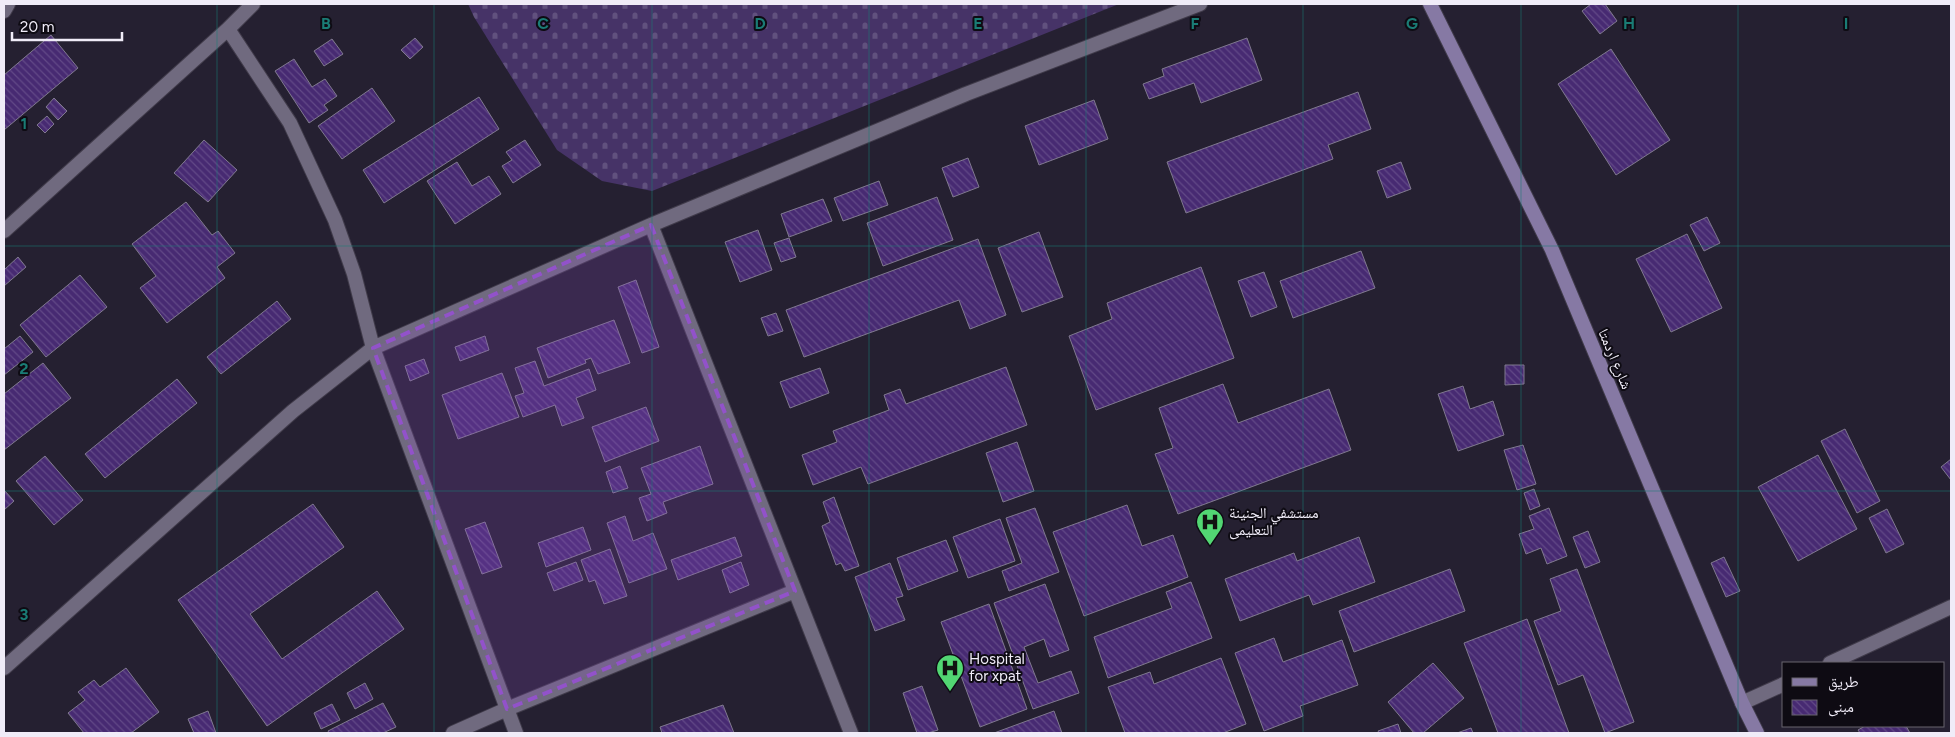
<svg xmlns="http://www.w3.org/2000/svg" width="1955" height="737" font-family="Figtree,'Noto Naskh Arabic',sans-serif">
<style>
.cemetery{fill:url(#cemetery-stones)}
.building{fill:url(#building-back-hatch);stroke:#80798f}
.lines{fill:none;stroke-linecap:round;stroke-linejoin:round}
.minor-casing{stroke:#403b4a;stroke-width:16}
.secondary-casing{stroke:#403b4a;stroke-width:16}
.minor{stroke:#706a7f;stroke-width:14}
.secondary{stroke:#8679a4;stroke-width:14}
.marked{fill:#9252ca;fill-opacity:0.2;stroke:#9252ca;stroke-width:4;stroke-dasharray:10 6;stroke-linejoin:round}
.grid{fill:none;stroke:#1a7c75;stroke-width:1;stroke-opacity:0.55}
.labels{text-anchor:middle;stroke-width:4;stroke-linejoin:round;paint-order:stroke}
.street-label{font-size:15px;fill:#f0ecf8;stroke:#0e0b13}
.poi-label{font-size:15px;fill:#f0ecf8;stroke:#0e0b13;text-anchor:start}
.grid-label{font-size:16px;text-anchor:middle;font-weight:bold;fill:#1a7c75;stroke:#0e0b13;stroke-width:4;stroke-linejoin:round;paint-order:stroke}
</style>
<defs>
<pattern id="cemetery-stones" width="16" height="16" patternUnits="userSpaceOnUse" patternTransform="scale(1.25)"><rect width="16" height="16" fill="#463367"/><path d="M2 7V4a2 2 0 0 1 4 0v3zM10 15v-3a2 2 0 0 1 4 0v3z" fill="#61517e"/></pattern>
<pattern id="building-back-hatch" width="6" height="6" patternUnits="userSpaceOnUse" patternTransform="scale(1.25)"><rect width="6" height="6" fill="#472a72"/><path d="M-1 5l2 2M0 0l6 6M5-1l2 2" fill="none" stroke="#624987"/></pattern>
</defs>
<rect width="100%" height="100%" fill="#252031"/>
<path class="cemetery" d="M468 4H1119L652 191 602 181 557 150 474 17Z"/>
<path class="building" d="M1591 4H1605L1617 21 1600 34 1582 11Z
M51 35 78 68 4 130V75Z
M415 38 423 47 410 59 401 50Z
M1247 38 1262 80 1201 103 1194 83 1149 99 1143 84 1164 76 1162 69Z
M332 39 343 54 324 66 314 51Z
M1611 49 1670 140 1616 175 1558 84Z
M294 59 312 87 325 79 337 96 324 105 328 110 309 123 275 71Z
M372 88 395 121 342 159 318 126Z
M1358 92 1371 129 1328 145 1333 159 1186 213 1167 162Z
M479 97 499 129 384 203 363 170Z
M54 98 67 111 58 120 46 107Z
M1094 100 1108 139 1039 165 1025 126Z
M47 116 54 124 45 133 37 125Z
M204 140 237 170 208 202 174 173Z
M525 140 541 165 513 183 502 166 512 160 506 152Z
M968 158 979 187 953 197 942 168Z
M457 162 472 186 489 176 501 194 455 224 427 181Z
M1401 162 1411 189 1387 198 1377 171Z
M879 181 888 205 843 221 834 198Z
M937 197 953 240 883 266 867 223Z
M823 199 832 221 789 237 781 214Z
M186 202 212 235 218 231 235 253 217 267 225 278 167 323 140 288 156 276 132 244Z
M1707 217 1720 243 1704 251 1690 225Z
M758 230 772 270 740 282 725 242Z
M1039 232 1063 297 1022 312 998 248Z
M1687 234 1722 308 1671 332 1636 259Z
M789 238 796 257 781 262 774 243Z
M978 239 1006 315 970 329 959 300 804 357 786 310Z
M1361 251 1375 288 1293 318 1280 281Z
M18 257 26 267 4 286V270Z
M1201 267 1234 358 1096 410 1069 336 1112 319 1107 303Z
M1264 272 1277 307 1251 317 1238 281Z
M80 275 107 307 46 357 20 325Z
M636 280 659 347 642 353 618 287Z
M277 301 291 319 221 374 207 357Z
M776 313 783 331 768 336 761 318Z
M614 320 630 363 598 374 591 358 585 360 586 363 548 378 537 348Z
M20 336 33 352 4 375V349Z
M485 336 489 350 460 361 455 347Z
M424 359 429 373 410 381 405 366Z
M535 361 544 386 589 369 596 390 576 398 584 418 562 426 555 405 523 417 515 396 524 393 515 368Z
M43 363 71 398 4 450V394Z
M1505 365H1524V384L1505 385Z
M1006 367 1027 425 868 484 861 467 813 485 802 455 837 442 833 431 889 410 884 395 900 389 906 404Z
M820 368 829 393 790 408 780 382Z
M502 373 519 417 458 439 442 395Z
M177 379 197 403 105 478 85 454Z
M1223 384 1238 423 1329 389 1351 450 1178 514 1155 454 1173 448 1159 408Z
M1463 386 1470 409 1493 401 1504 435 1458 451 1438 394Z
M646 407 659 441 605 462 592 427Z
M1845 429 1880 501 1857 513 1821 441Z
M1017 442 1034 491 1003 502 986 453Z
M1523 445 1536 484 1517 490 1504 450Z
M700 446 713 484 663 502 667 513 647 521 639 498 651 494 641 468Z
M1818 455 1857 529 1798 561 1758 487Z
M45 456 83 500 54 525 16 481Z
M1951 459V480L1941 467Z
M620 466 628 488 613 493 606 472Z
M1534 489 1540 506 1530 510 1524 493Z
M4 490 14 501 4 510Z
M834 497 859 566 845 571 841 563 836 565 822 526 830 522 823 502Z
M313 504 344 547 250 614 282 659 377 591 404 629 267 726 178 600Z
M1127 505 1142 546 1173 535 1188 577 1084 616 1053 532Z
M1035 508 1059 572 1009 591 1002 571 1022 563 1006 518Z
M1549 508 1567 556 1547 564 1541 548 1526 554 1519 534 1534 529 1529 516Z
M1887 509 1904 544 1886 553 1869 518Z
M625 516 633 541 653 533 667 569 629 583 607 523Z
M1000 519 1015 561 968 578 953 537Z
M485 522 502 567 482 574 465 529Z
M583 527 591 550 546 567 538 543Z
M1588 531 1600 562 1585 568 1573 537Z
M735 537 742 556 678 580 671 560Z
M1359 537 1375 582 1313 605 1309 595 1240 621 1225 579 1294 553 1297 561Z
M946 540 958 571 908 590 897 558Z
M610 549 627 596 604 604 595 580 589 582 581 560Z
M1724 557 1740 591 1726 597 1711 563Z
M576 562 583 580 554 591 547 573Z
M741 562 749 585 730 593 722 570Z
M890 563 903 596 896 598 905 620 875 631 855 577Z
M1450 569 1465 611 1354 652 1339 611Z
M1577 569 1634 722 1605 733 1583 675 1558 685 1534 621 1561 611 1550 579Z
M1191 582 1212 638 1108 678 1094 637 1172 608 1166 592Z
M1045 584 1069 650 1050 657 1044 639 1024 647 1038 683 1071 671 1079 693 1033 709 994 603Z
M989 604 1027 709 980 727 941 622Z
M1527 619 1569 733H1498L1464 643Z
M1274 638 1283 662 1342 640 1358 685 1300 706 1303 716 1264 731 1235 653Z
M1221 658 1246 724 1223 733H1125L1108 687 1150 672 1154 684Z
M1433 663 1464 698 1423 733H1414L1388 702Z
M126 668 159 712 131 733H84L68 713 85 700 78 692 94 680 100 687Z
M365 683 373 699 355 709 347 693Z
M922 686 938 730 928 733H917L903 693Z
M383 703 396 727 383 733H329L328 731Z
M332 704 340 720 321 729 314 713Z
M723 705 734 733H662L660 727Z
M208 711 216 733H194L188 719Z
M1054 711 1062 733H994Z
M1398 724 1401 733H1379L1378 731Z
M1865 726H1906L1910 733H1860L1858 730Z
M1471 728 1473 733H1457Z"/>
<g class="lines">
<g class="minor-casing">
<path id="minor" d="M4 11 8 4
M228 29 290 123 335 220 354 274 373 348 516 733
M651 225 851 733
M4 231 228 29 253 4
M1830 663 1951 607
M4 668 293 411 373 348 651 225 966 94 1200 4
M1742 703 1784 684
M453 733 507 709 795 591"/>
</g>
<g class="secondary-casing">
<path id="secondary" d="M1430 4 1552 250 1742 703 1757 733"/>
</g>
<use href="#minor" class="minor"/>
<use href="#secondary" class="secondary"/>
</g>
<path class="marked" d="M651 225 795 591 507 709 373 348Z"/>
<path class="grid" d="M217 4V733M434 4V733M652 4V733M869 4V733M1086 4V733M1303 4V733M1521 4V733M1738 4V733M4 246H1951M4 491H1951"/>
<defs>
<g id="hospital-pin" transform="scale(1.4375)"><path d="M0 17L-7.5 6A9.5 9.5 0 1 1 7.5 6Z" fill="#52d673" stroke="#0e0b13"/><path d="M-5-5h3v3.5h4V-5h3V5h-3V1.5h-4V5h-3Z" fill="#111"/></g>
</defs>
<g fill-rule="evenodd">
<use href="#hospital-pin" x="1210" y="522"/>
<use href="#hospital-pin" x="950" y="668"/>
</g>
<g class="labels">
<g class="street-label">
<text transform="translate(1615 359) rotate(67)" y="5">شارع اردمتا</text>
</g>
<g class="poi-label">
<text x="1229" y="518">مستشفي الجنينة<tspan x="1229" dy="17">التعليمى</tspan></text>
<text x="969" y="664">Hospital<tspan x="969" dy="17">for xpat</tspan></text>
</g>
</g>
<g class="grid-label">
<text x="326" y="29">B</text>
<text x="543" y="29">C</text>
<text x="760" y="29">D</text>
<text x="978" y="29">E</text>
<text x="1195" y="29">F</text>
<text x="1412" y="29">G</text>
<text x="1629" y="29">H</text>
<text x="1846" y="29">I</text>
<text x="24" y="129">1</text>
<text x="24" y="374">2</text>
<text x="24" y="620">3</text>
</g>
<rect width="1955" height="737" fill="none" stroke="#f0ecf8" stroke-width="10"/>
<rect x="1782" y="662" width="162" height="65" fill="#0e0b13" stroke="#68656f"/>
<rect x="1792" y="678" width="25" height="8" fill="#8679a4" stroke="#68656f"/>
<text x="1828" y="687" font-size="15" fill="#f0ecf8">طريق</text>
<rect x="1792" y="700" width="25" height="15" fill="url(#building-back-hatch)" stroke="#68656f"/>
<text x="1828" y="712" font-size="15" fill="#f0ecf8">مبنى</text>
<path d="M12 32v8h110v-8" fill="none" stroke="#f0ecf8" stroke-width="2.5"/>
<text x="20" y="32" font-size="15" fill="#f0ecf8" stroke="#0e0b13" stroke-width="4" paint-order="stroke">20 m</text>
</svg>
